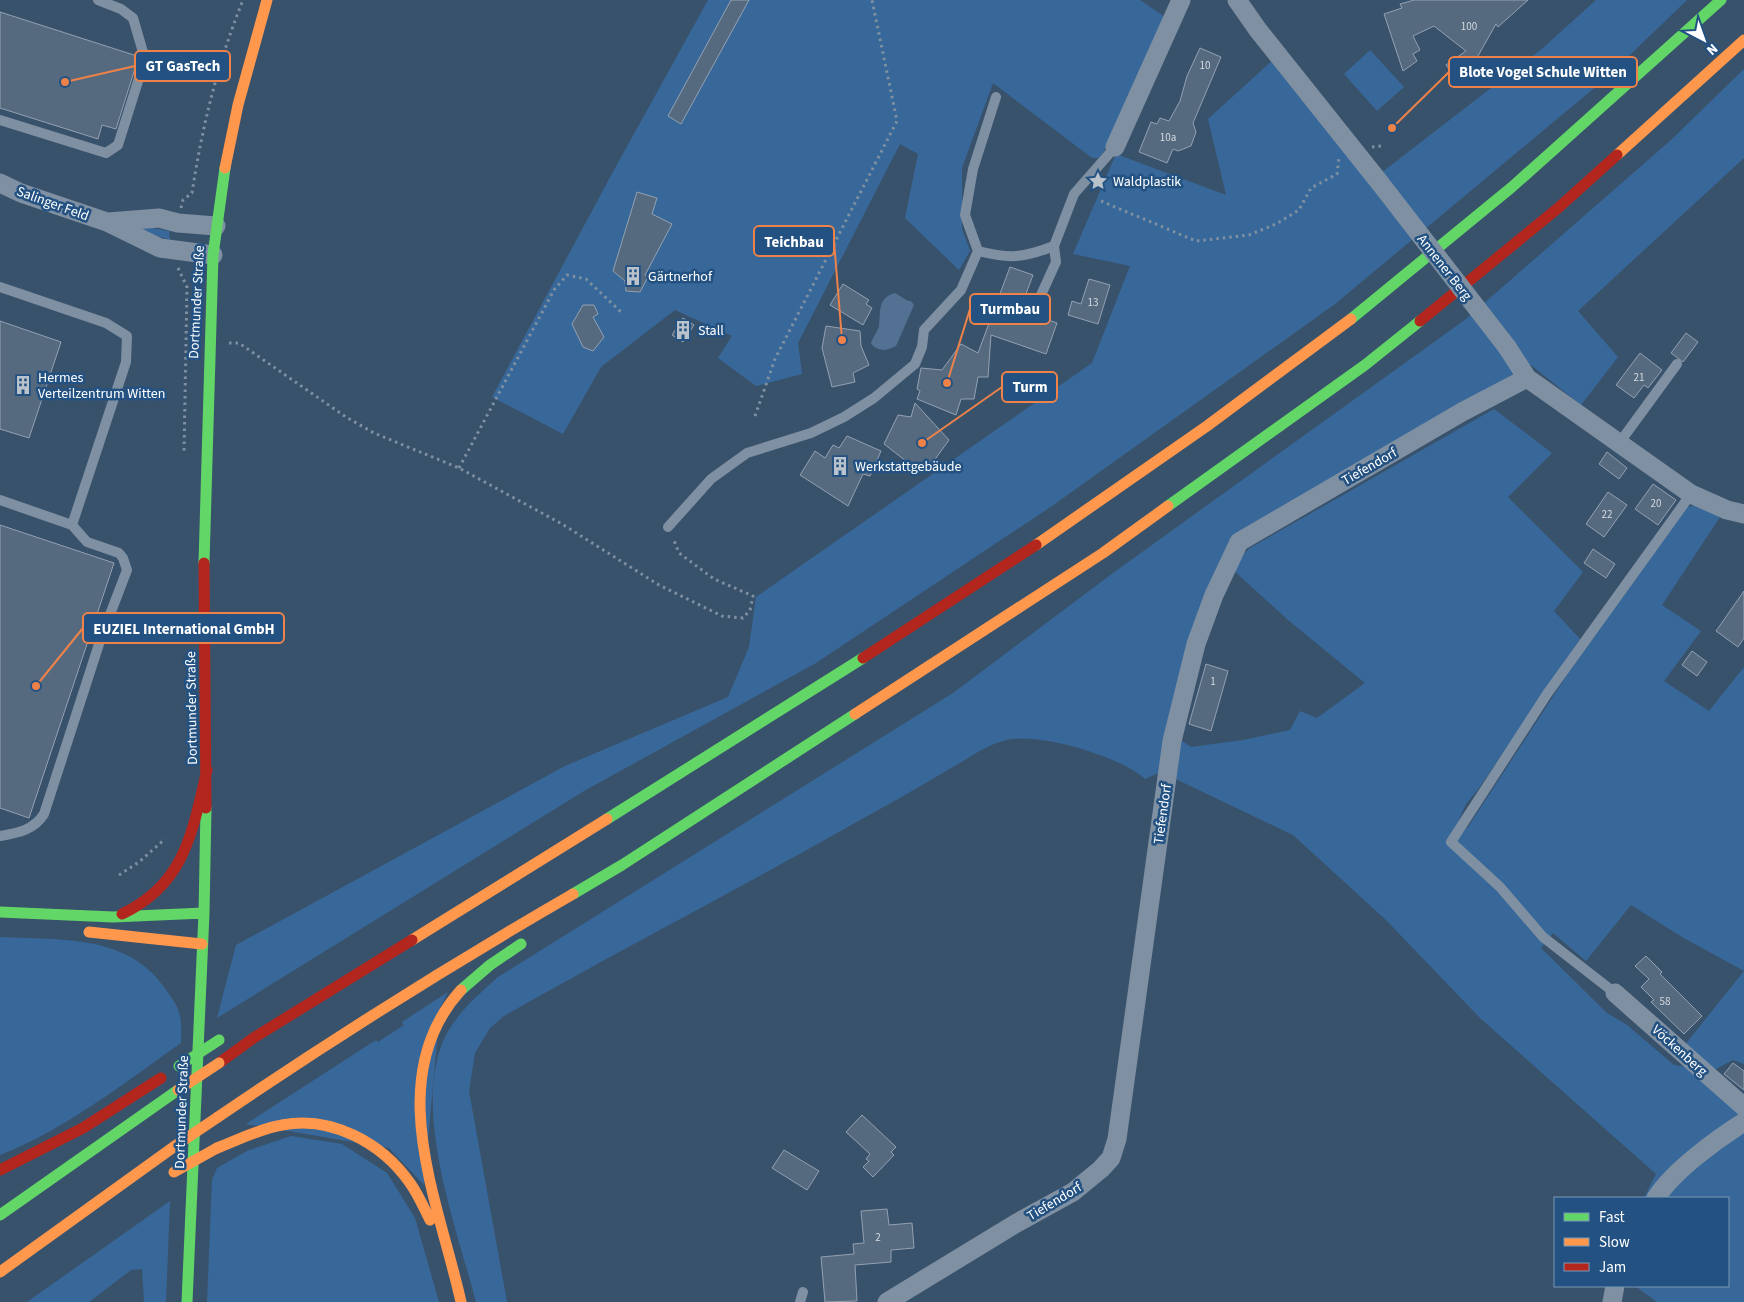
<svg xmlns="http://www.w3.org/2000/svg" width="1744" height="1302" font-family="'Source Sans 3',sans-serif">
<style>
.green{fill:#386899}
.water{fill:#527193}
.building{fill:#566a7f;stroke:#93a1b1}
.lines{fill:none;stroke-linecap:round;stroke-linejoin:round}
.path{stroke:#7f90a2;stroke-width:3;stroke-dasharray:2.5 4;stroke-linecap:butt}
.lane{stroke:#7f90a2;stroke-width:10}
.street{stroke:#7f90a2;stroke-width:19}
.fast{stroke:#63d668;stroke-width:11}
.slow{stroke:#ff974d;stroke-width:11}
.jam{stroke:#b3261e;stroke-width:11}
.street-bridge{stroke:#7f90a2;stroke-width:19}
.fast-bridge{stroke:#63d668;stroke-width:11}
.slow-bridge{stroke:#ff974d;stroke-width:11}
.labels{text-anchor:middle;stroke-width:5;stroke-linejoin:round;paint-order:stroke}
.number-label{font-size:11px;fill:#d5dadf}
.poi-label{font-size:14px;fill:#fff;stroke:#235282;text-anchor:start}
.street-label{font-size:14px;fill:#fff;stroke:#235282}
.leader{fill:none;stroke:#ee8249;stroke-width:2}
.callout-dot{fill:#ee8249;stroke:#235282;stroke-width:2}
.callout{fill:#235282;stroke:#ee8249;stroke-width:2}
.callout-label{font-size:15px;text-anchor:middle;font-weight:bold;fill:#fff}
</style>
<rect width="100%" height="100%" fill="#39526c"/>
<path class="green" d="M708 0H1140L1165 17 1109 144 1099 158H1092L993 83 962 168V229L970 251 959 270 905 218 918 154 900 144 798 343 802 374 756 386 718 358 732 336 675 310 601 367 563 434 492 397 614 170Z
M1596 0H1687L1605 79 1335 304 1052 506 816 663 584 791 217 1018 236 945 565 766 728 697 749 647 756 597 1092 363 1130 266 1073 254 1116 154 1226 195 1208 119 1275 58 1381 173 1544 47Z
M1370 50 1404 87 1377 111 1344 74Z
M1744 69V158L1578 311 1618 357 1581 405 1531 365 1231 545 1166 730 1191 747 1243 740 1290 730 1300 711 1317 718 1365 683 1288 620 1230 567 1250 548 1494 409 1552 453 1508 497 1583 572 1554 611 1580 639 1479 788 1466 804 1448 845 1468 827 1569 672 1687 507 1698 505 1720 517 1662 605 1701 631 1664 681 1709 711 1744 667V1064L1733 1060 1712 1071 1684 1046 1744 971 1682 937 1631 905 1586 961 1553 933 1541 948 1607 1013 1627 1025 1674 1065 1694 1068 1744 1117V1302H1657L1635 1286H1728V1198H1644L1656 1174 1480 1018 1387 921 1293 835 1161 772 1145 779C1120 756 1039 732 1006 740 983 746 967 760 946 771 913 791 878 810 844 829 731 893 616 952 504 1016L490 1028 475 1053 469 1091 507 1302H476C457 1229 414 1117 442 1044 453 1016 477 996 498 977L953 693 1113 573 1466 319 1671 140Z
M141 226 169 231 170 240 142 231Z
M0 937C58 940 127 934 164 987 181 1010 182 1015 181 1043 124 1083 66 1129 0 1155Z
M448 992 440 1008 424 1185 389 1148 246 1124 376 1040 378 1042 404 1025 402 1022Z
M291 1136 342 1144 387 1173 415 1218 439 1302H207L212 1180 217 1168 247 1151Z
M170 1201 166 1302H144L142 1269 131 1270 89 1302H27Z"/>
<path class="water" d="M895 293 908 301H911L914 305 896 346C887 351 879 352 871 344 872 338 878 331 879 326 881 311 877 298 895 293Z"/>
<path class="building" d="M731 0H749L681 124 668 116Z
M1414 0H1528L1498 27 1496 24 1474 63 1454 76 1446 65 1466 51 1434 26 1413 36 1420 50 1413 54 1417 61 1403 71 1384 14 1402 8 1400 4Z
M0 12 137 56 138 59 116 129 102 125 98 139 0 108Z
M1200 48 1221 57 1193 123 1196 132 1191 146 1178 151 1173 149 1167 163 1139 152 1151 122 1157 124 1160 118 1169 121 1180 101 1187 76Z
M637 192 657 198 652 214 672 224 645 275 648 277 640 292 626 291 625 281 613 271Z
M1010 267 1033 275 1020 310 1057 323 1046 354 991 335 988 377H978L974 399H961L956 415 917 399 920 391 917 389 921 368 942 370 961 344 978 353 992 315 988 308 990 303 998 299Z
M1089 279 1110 285 1098 324 1068 315 1072 301 1081 304Z
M843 284 869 300 866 304 872 308 863 325 830 305Z
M583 305H594L598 314 593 317 604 337 593 351 583 347 572 324Z
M683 318 694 325 683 342 672 335Z
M0 321 61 342 29 438 0 429Z
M826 326 860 331 861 346 869 365 853 373 855 382 832 387 822 348Z
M1686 333 1698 342 1683 362 1671 353Z
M1640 353 1662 370 1648 388 1644 385 1634 398 1616 385Z
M915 403 949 440 928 469 911 465 884 444 898 415 911 417Z
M847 436 881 451 870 476 863 474 848 506 800 475 815 451 825 458 833 445 839 448Z
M1607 452 1627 468 1619 479 1599 464Z
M1653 484 1676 500 1658 525 1635 509Z
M1608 492 1627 505 1604 537 1586 524Z
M0 525 114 563 29 818 0 808Z
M1593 549 1615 564 1606 578 1584 563Z
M1744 591V638L1738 647 1716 631Z
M1692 651 1707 662 1697 676 1682 665Z
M1206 664 1228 671 1211 731 1189 724Z
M1646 956 1662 972 1660 974 1702 1016 1684 1034 1651 1002 1654 1000 1641 987 1649 979 1635 966Z
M1733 1063 1744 1071V1090L1724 1074Z
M862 1115 896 1147 891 1152 894 1155 873 1177 863 1167 869 1161 866 1159 870 1154 846 1132Z
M784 1150 819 1171 807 1190 772 1168Z
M887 1209 889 1225 912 1223 914 1248 891 1250V1262L855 1265 857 1301 825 1302 821 1257 854 1254 853 1244 864 1243 861 1211Z"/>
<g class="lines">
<path class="path" d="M1372 147 1381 146
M1101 201 1196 241 1249 235 1276 224 1299 210 1311 188 1337 174 1339 158
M181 208 183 200 192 193C202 127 218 62 243 0
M178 268 187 287 184 454
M229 343H239L346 417 374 433 459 468 562 524 659 585 722 616 743 618 750 610 753 596 714 579 679 553 673 538
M755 416 775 359 897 121 872 0
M459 468 554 290 567 275 586 279 621 312
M119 875 139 862 165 839"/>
<path class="lane" d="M0 120 106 153 118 145 145 59 133 18 121 9 98 0
M978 251 965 215 973 169 996 97
M0 287 106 323 127 336 126 362 72 525 0 500
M1036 306 1056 262 1054 246
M1620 442 1677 364
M668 527 711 479 747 453 811 433 844 417 874 398 915 364 922 347 924 330 961 290 978 251C1010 259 1023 258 1054 246L1074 194 1115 147
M0 836C18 833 34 830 44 814L101 638 127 570 123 558 119 553 87 542 72 525
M1615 993 1543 937 1500 887 1451 842 1547 694 1691 494
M800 1302 803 1292"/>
<path class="street" d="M1237 0 1258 30 1380 183
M1115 147 1181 0
M0 183 21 193 107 222 160 248 213 255
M108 222 159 218 178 223 216 226
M1507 347 1527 378 1691 494 1727 510 1744 514
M1615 993 1744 1107
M1656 1198C1673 1171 1717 1139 1744 1122
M887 1302 1015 1224 1073 1192 1101 1169 1111 1158 1117 1139 1172 741 1196 644 1214 595 1239 542 1462 412 1527 378
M1612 1302 1615 1286"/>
<path class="fast" d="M1351 319 1512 187 1721 0
M1168 506 1365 365 1420 321
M204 563 213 255 225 168
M607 819 863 658
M573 894 622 865 855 714
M0 912 113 917 204 913
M461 990 490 965 521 944
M0 1215 178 1090
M187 1302 204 913 206 808"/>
<path class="slow" d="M1617 155 1744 40
M225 168 238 105 267 0
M1036 545 1207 426 1351 319
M855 714 1103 553 1168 506
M89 932 202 944
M412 940 607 819
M218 1117C334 1038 452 964 573 894
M217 1148C238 1140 259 1129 282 1125 331 1115 382 1143 410 1183 418 1194 424 1208 430 1220
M0 1272 175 1146
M461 1302C439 1202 381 1078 461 990"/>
<path class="jam" d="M1420 321 1557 209 1617 155
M204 563 206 808
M863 658 1036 545
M122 914C185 884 192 833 207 770
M219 1063 255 1037 412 940
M0 1170 83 1128 161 1078"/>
<path class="street-bridge" d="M1380 183 1507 347"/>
<path class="fast-bridge" d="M179 1066 219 1040"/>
<path class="slow-bridge" d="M178 1090 219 1063
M175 1146 218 1117
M174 1172 217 1148"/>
</g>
<defs>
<g id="sight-bare" transform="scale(1.5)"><path d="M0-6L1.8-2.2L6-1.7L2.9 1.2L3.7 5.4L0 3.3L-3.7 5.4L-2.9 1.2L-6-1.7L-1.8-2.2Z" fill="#bac2cc" stroke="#235282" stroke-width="2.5" paint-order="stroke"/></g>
<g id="building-bare" transform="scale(1.5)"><path d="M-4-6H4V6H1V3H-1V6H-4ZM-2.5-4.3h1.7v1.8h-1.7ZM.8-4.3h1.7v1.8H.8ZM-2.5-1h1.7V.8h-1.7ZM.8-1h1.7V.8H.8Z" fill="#bac2cc" stroke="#235282" stroke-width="2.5" paint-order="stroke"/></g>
</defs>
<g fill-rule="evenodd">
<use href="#sight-bare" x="1098" y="181"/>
<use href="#building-bare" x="633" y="276"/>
<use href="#building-bare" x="683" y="330"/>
<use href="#building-bare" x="23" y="385"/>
<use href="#building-bare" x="840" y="466"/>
</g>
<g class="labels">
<g class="number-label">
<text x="1469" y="30">100</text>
<text x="1205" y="69">10</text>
<text x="1168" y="141">10a</text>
<text x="1093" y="306">13</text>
<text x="1639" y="381">21</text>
<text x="1656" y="507">20</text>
<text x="1607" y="518">22</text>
<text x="1213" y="685">1</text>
<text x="1665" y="1005">58</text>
<text x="878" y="1241">2</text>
</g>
<g class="poi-label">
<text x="1113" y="186">Waldplastik</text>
<text x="648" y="281">Gärtnerhof</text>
<text x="698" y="335">Stall</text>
<text x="38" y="382">Hermes<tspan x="38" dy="16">Verteilzentrum Witten</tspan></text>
<text x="855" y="471">Werkstattgebäude</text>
</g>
<g class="street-label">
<text transform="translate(53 203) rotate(20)" y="5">Salinger Feld</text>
<text transform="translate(1445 267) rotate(52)" y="5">Annener Berg</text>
<text transform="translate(196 302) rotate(-87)" y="5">Dortmunder Straße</text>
<text transform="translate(1369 466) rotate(-30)" y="5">Tiefendorf</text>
<text transform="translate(191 708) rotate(-91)" y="5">Dortmunder Straße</text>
<text transform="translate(1162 814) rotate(-82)" y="5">Tiefendorf</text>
<text transform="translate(1680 1050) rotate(42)" y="5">Vöckenberg</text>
<text transform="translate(181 1112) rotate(-88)" y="5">Dortmunder Straße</text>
<text transform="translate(1054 1201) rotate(-31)" y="5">Tiefendorf</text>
</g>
</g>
<path class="leader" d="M65 82L135 66M1392 128L1449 72M842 340L834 241M947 383L970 309M922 443L1002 387M36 686L83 628"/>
<g class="callout-dot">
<circle cx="65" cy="82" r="5"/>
<circle cx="1392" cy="128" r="5"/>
<circle cx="842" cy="340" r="5"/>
<circle cx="947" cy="383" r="5"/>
<circle cx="922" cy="443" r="5"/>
<circle cx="36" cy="686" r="5"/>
</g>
<g class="callout">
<rect x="135" y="51" width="95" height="30" rx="5"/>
<rect x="1449" y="57" width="188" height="30" rx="5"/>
<rect x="754" y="226" width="80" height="30" rx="5"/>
<rect x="970" y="294" width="80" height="30" rx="5"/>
<rect x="1002" y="372" width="55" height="30" rx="5"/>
<rect x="83" y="613" width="201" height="30" rx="5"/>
</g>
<g class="callout-label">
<text x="183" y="71">GT GasTech</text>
<text x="1543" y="77">Blote Vogel Schule Witten</text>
<text x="794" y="247">Teichbau</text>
<text x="1010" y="314">Turmbau</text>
<text x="1030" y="392">Turm</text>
<text x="184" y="634">EUZIEL International GmbH</text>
</g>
<rect x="1554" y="1197" width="175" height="90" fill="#235282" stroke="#7b97b4"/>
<rect x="1564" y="1213" width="25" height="8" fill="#63d668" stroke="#7b97b4"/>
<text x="1599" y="1222" font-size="15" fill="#ffffff">Fast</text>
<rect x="1564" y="1238" width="25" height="8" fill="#ff974d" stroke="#7b97b4"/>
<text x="1599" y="1247" font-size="15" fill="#ffffff">Slow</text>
<rect x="1564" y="1263" width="25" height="8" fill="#b3261e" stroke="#7b97b4"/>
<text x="1599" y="1272" font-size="15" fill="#ffffff">Jam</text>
<g transform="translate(1704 40) rotate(139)" stroke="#235282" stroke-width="4" paint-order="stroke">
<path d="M0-4L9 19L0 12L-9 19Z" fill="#ffffff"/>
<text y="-8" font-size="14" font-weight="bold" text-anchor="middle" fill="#ffffff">N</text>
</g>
</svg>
